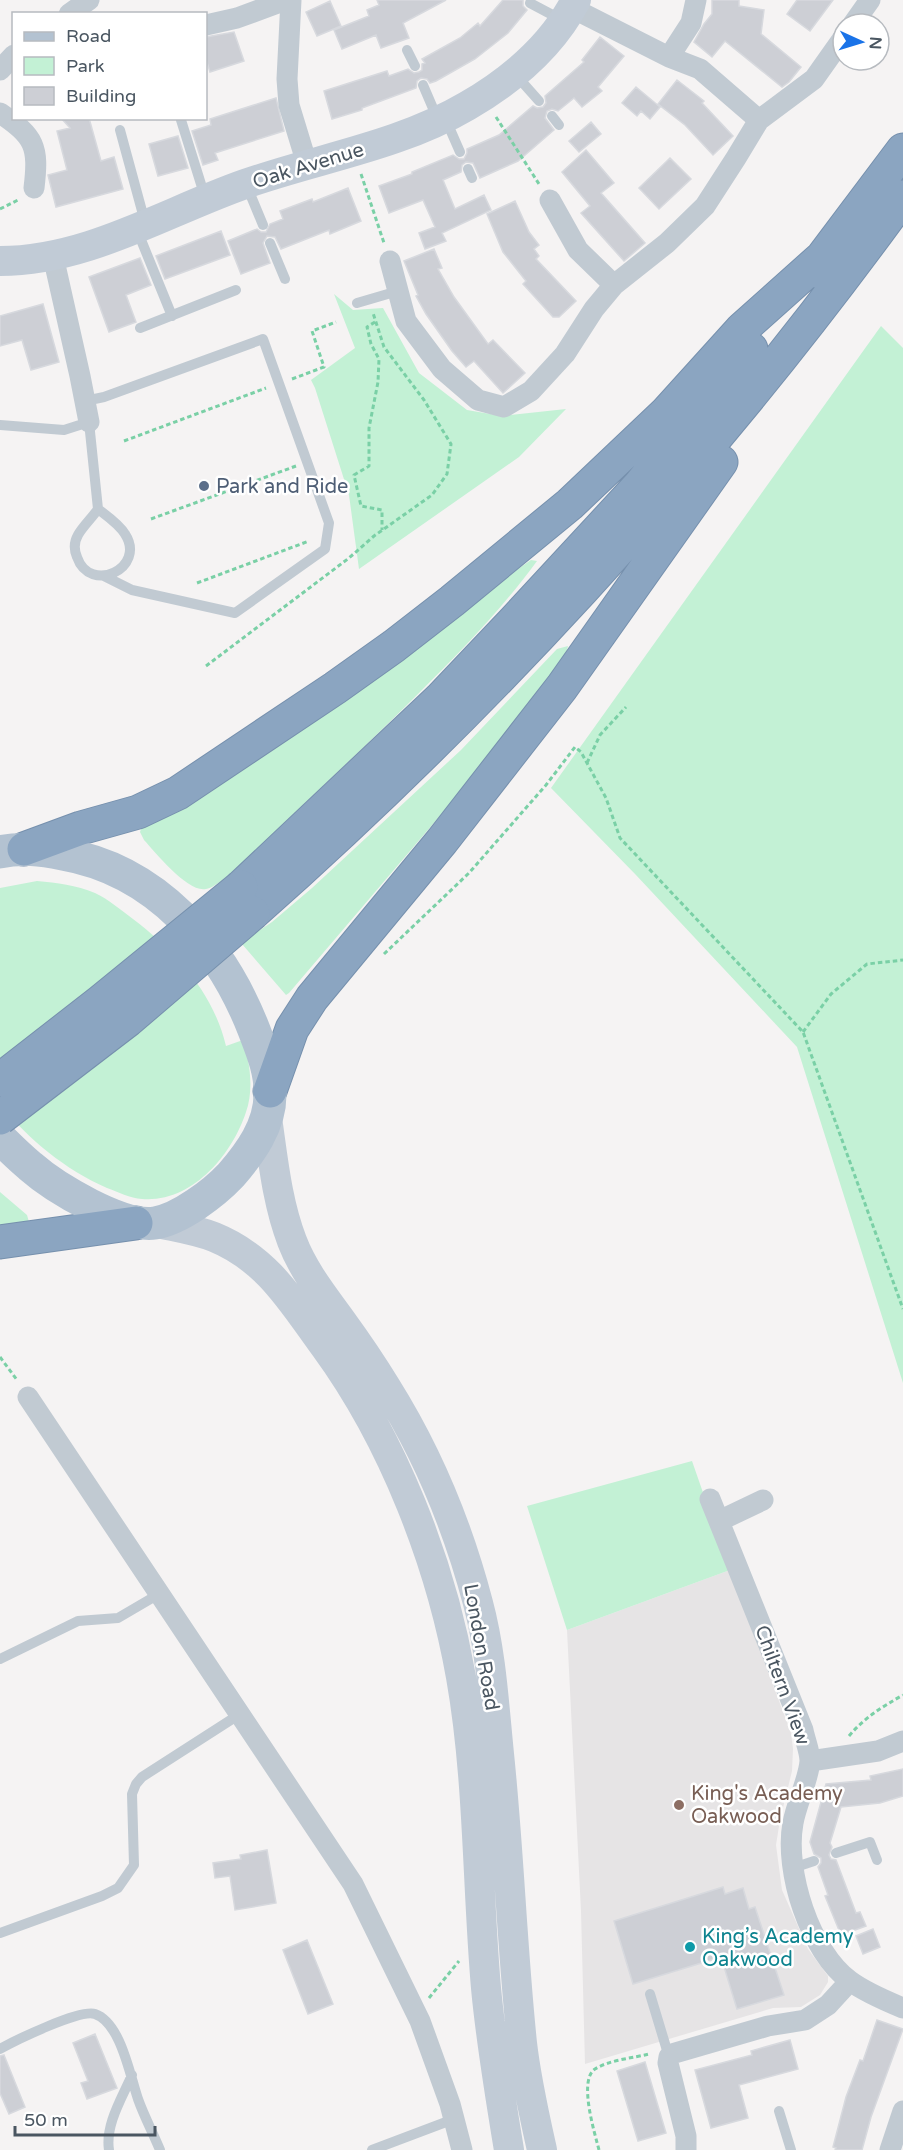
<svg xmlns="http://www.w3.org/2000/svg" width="903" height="2150" font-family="'Varela Round',sans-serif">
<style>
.education{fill:#e6e4e5}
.green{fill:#c3f1d5}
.building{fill:#cdcfd5;stroke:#d7d9de;stroke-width:1.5}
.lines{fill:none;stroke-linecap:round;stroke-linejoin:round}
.highway-casing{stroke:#7690ad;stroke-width:35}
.path{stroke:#7ad0a6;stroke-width:3;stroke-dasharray:4.5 3;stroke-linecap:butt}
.lane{stroke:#c1cad2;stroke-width:10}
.street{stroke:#c1cad2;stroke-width:21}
.secondary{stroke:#c1cbd6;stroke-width:30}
.primary{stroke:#b3c2d1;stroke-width:33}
.highway{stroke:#8ba5c1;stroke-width:33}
.highway-bridge-casing{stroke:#7690ad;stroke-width:35;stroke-linecap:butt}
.highway-bridge{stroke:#8ba5c1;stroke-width:33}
.service-dot{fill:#5c6f8a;stroke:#fff;stroke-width:2}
.education-dot{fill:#8d6e63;stroke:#fff;stroke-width:2}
.culture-dot{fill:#0f9aa8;stroke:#fff;stroke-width:2}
.labels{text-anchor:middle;stroke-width:5;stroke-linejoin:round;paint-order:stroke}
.street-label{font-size:20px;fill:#4a5661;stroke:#fff}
.service-label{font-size:20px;fill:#4e5e75;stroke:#fff;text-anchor:start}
.education-label{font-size:20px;fill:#785e54;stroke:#fff;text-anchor:start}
.culture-label{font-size:20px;fill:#0d838f;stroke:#fff;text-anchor:start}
</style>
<rect width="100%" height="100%" fill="#f5f3f3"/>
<path class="education" d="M730 1570 791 1733 793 1749 792 1771 780 1820 776 1845 782 1890 808 1949 828 1976V1982L820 1995 801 2007 773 2008 585 2064 581 1911 567 1630Z"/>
<path class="green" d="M334 294 353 310 383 308 419 373 467 410 502 416 566 409 519 457 359 569 349 495 315 388 311 380 355 348Z
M881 326 903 348V1383L797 1047 636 875 551 788Z
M531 560 537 561C502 609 461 651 419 693 375 737 330 779 285 822 270 836 223 886 206 889 188 893 156 853 144 840L140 832 143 824Z
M568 646 566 654 450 804 289 993 286 995 242 944 257 932 272 922 312 888 380 825 461 750 557 649Z
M37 881C57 883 76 885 95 893 108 899 121 910 133 919 176 952 213 992 226 1046L243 1040C250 1062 254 1090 246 1112 232 1155 192 1203 142 1199 130 1198 118 1192 107 1188 64 1169 30 1140 0 1105V888Z
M0 1192 27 1215 29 1222 0 1226Z
M692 1461 730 1570 567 1630 527 1506Z"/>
<path class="building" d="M377 0H446L403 23 409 38 381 48 376 35 342 49 334 30 369 16 367 10 379 5Z
M503 0H523V6L527 10 508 33 475 59 436 81 430 83 427 79 421 78 417 81 416 88 362 108V110L332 119 324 91 387 71 389 76 408 69 414 73 419 72 422 70V64L425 63 422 59 460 38 478 23 480 26Z
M712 0H739V6L764 10 761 34 801 67 789 82 782 87 725 41 712 57 694 42 704 24 712 14Z
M797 0H833L810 31 787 14Z
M330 1 341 26 317 36 306 12Z
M234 32 244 61 210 72 206 59V37Z
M600 37 624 56 598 87 602 91 582 107 574 98 558 111 552 109 547 111 545 118 554 130 518 161 480 178 473 163 466 162 462 165 461 172 443 180 455 209 484 195 491 210 442 233 446 241 425 249 419 233 435 227 423 200 389 213 379 186 412 174V172L453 155 459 159H464L467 153V149L499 135 533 106 537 108 543 107 546 103 545 96 584 62 582 60Z
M677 80 704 101 702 103 733 136 713 155 685 125 658 104Z
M636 87 660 107 650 119 641 111 637 116 622 103Z
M276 98 284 131 215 153 218 160 203 165 192 131 211 125 210 119Z
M61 118H89L101 161 114 157 123 189 56 207 48 175 67 170 57 131 70 128Z
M591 122 601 134 579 152 569 141Z
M178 136 188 168 158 176 149 144Z
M586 150 614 183 601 193 645 243 624 261 581 213 590 206 562 172Z
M670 158 691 179 659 209 639 188Z
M348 188 361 221 330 234 329 230 281 249 275 237 267 236 263 243 270 263 241 274 228 241 257 229 261 232H266L270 224 283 219 280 211 312 199 313 202Z
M515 201 529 232 539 245 534 249 539 256 536 259 576 301 559 317H553L523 284 526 281 503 252 487 214Z
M221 231 230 255 165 279 156 256Z
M434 249 442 268 438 269 454 297 488 344 493 340 525 373 503 393 474 361 466 367 452 351 426 314 416 296 418 295 404 261Z
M140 258 151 285 126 295 136 322 109 332 89 277Z
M43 304 59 362 31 370 22 340 0 346V316Z
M903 1769V1796L880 1803 841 1807 830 1843 832 1847 829 1855 831 1859 836 1860 856 1913 860 1912 866 1926 841 1935 825 1896 828 1895 818 1867 821 1863V1858L814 1854 810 1842 826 1784 871 1780 870 1776Z
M267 1850 276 1903 235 1910 230 1876 215 1878 213 1863 241 1859 240 1855Z
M723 1887 725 1894 743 1888 749 1909 755 1907 784 1995 737 2009 721 1957 633 1984 614 1921Z
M873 1929 880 1947 863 1954 856 1936Z
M307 1940 333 2004 308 2014 283 1950Z
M877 2020 903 2029 871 2117 862 2150H835L836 2148 833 2147 846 2097 860 2060 863 2061Z
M95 2034 117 2088 87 2099 81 2083 88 2081 73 2043Z
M790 2040 798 2069 739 2085 748 2118 711 2128 695 2070 752 2055 751 2051Z
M4 2055 25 2107 9 2114 0 2093V2056Z
M645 2062 666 2133 638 2141 617 2071Z"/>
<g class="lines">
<g class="highway-casing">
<path id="highway" d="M812 271 903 150
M24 849 81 828 138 812 178 793 335 688 394 646 452 601 570 504 666 413 742 329 826 254
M241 887 440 699 515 620 640 485 751 349
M253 913C496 698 713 459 903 197
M270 1091 292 1029 312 998 442 841 562 687 721 462
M0 1242 136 1223"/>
</g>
<path class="path" d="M496 117 539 184
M361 174 384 243
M0 209 20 199
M375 322 367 327 371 344 379 359 378 382 369 428V466L354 475 361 506 382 510V530
M292 379 324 367 312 331 336 322
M124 441 266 388
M151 519 296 466
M197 583 309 541
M206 666 349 558 374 536 432 495 447 474 451 444 424 400 384 347 373 313
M587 763 600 735 626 707
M384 954 469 873 546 785 575 747 581 752 606 798 620 838 803 1032 903 1309
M803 1032 831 994 867 964 903 960
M0 1357 17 1380
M849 1736C865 1717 882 1707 903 1695
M429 1998 459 1961
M599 2150C595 2134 578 2080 595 2069 609 2060 633 2058 649 2054"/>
<path class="lane" d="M530 3 562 20
M407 50 415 66
M515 74 539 101
M423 85 438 120
M552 116 559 125
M181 120 205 197
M446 120 460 152
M120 130 145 222
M468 169 472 178
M246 184 263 225
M137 230 172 316
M270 243 285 279
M357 303 398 291
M140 328 236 290
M85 401 104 397 263 339 329 523 325 549 235 613 132 590 104 576
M0 425 64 430 89 422 98 509
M98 509C107 516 119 524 125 534 147 568 90 595 77 557 74 550 74 542 78 535 83 526 92 518 98 509Z
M0 1659 78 1621 118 1618 159 1594
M836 1853 870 1842 877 1860
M793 1868 814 1861
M0 1933 102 1896 118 1888 134 1865 132 1794 136 1784 142 1777 240 1714
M650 1994 669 2057
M0 2049C16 2040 80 2009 95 2014 121 2023 130 2076 138 2099 144 2116 153 2133 160 2150
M779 2111 791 2150
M109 2150C105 2125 122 2098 132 2075
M372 2150 454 2119"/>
<path class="street" d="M291 0 287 79 289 105 307 164
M572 8 669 57 700 69 759 120
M69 14 89 0
M853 24 870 0
M206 25 237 18 286 0
M669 57 691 23 696 0
M0 70 14 55
M0 113C35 137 39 146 34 188
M550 200 578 250 614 285
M53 256 80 376 89 422
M390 261 406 321 442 369 478 400 504 407 531 391 565 354 594 309 614 285 667 243 705 206 736 158 759 120 814 79 843 38
M28 1397 353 1884 420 2021 450 2104 462 2150
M710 1499 803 1730C805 1740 810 1752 810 1761 809 1778 796 1805 793 1823 784 1871 810 1952 850 1981 865 1992 886 2001 903 2008
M719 1521 763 1500
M810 1761 878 1751 903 1741
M686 2150V2136L668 2063 669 2057 675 2053 768 2026 805 2020 828 2005 850 1981
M890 2150 903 2111"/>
<path class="secondary" d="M0 261C87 261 165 212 245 184 319 158 399 146 467 106 512 80 552 46 576 0
M267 1118C273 1159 277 1202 292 1241 303 1270 322 1294 341 1320 357 1342 372 1364 386 1387 428 1454 458 1527 478 1603 491 1651 494 1704 499 1754 509 1850 512 1947 522 2043 526 2079 534 2114 542 2150
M158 1223C176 1227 196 1230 214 1237 268 1259 292 1302 325 1347 393 1440 441 1563 461 1677 479 1779 477 1884 486 1988 491 2042 500 2096 509 2150"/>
<path class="primary" d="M0 852C21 847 42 850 63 854 156 870 221 945 254 1030 262 1051 271 1072 270 1095 270 1126 250 1153 231 1175 214 1193 180 1219 155 1223 122 1228 55 1188 30 1166 19 1157 10 1148 0 1138"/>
<use href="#highway" class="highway"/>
<g class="highway-bridge-casing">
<path id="highway-bridge" d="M0 1080 100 1002 241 887
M0 1118 128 1020 253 913"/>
</g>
<use href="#highway-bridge" class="highway-bridge"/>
</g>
<circle class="service-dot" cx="204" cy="486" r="6"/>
<circle class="education-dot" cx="679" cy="1805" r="6"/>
<circle class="culture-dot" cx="690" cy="1947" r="6"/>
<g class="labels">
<g class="street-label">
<text transform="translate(308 165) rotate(-17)" y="7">Oak Avenue</text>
<text transform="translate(482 1647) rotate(80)" y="7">London Road</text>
<text transform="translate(783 1685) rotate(70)" y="7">Chiltern View</text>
</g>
<g class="service-label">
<text x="216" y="493">Park and Ride</text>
</g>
<g class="education-label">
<text x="691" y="1800">King's Academy<tspan x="691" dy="23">Oakwood</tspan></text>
</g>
<g class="culture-label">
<text x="702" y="1943">King’s Academy<tspan x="702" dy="23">Oakwood</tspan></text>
</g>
</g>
<rect x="12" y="12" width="195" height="108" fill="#ffffff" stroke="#b7bbc0" stroke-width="1.5"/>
<rect x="24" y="32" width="30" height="9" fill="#b3c2d1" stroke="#b7bbc0" stroke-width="1.5"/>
<text x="66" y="42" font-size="18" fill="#4a5661">Road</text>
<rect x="24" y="57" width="30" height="18" fill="#c3f1d5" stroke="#b7bbc0" stroke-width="1.5"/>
<text x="66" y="72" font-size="18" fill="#4a5661">Park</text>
<rect x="24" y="87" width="30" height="18" fill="#cdcfd5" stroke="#b7bbc0" stroke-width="1.5"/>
<text x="66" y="102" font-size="18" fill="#4a5661">Building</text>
<g transform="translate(861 42) rotate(94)"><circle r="28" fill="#ffffff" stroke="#b7bbc0" stroke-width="1.5"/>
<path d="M0-4.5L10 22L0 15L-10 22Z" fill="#1a73e8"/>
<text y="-9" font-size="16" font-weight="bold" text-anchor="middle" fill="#4a5661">N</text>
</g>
<path d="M15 2126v9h140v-9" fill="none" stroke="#4a5661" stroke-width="3"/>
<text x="24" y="2126" font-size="18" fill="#4a5661" stroke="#ffffff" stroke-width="4.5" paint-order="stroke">50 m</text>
</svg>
